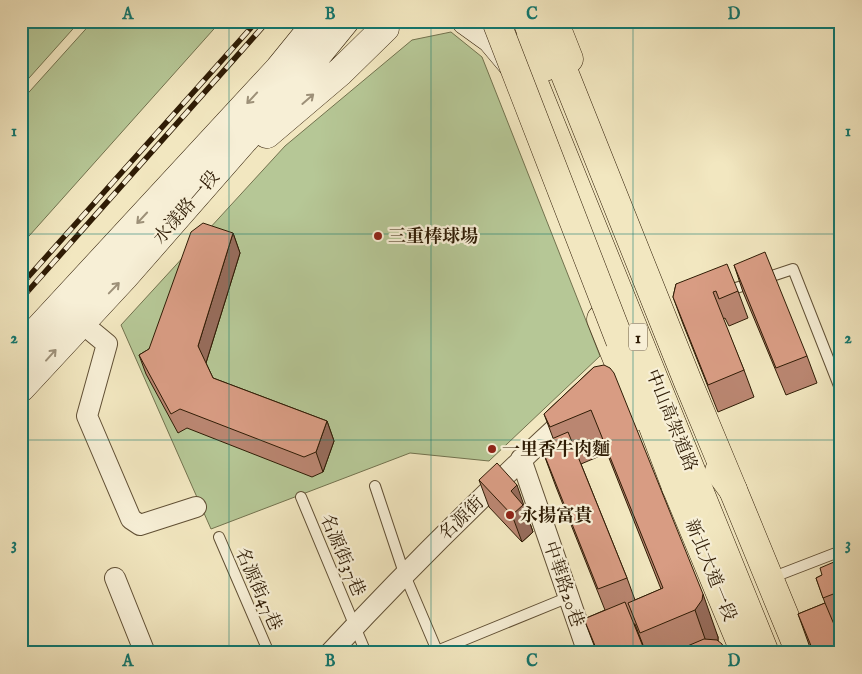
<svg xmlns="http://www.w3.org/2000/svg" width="862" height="674" font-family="'IM FELL English','Noto Serif TC',serif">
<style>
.park{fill:#b6c796;stroke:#72724e}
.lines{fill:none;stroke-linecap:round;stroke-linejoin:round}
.lane-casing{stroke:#604f34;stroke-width:12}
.street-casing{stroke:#604f34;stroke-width:22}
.secondary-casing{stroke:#2f1c05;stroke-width:29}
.primary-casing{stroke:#2f1c05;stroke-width:29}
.highway-casing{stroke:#2f1c05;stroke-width:29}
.lane{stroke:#f7efd6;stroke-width:10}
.street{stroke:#f7efd6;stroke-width:20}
.secondary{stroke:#f7efd6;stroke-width:28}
.primary{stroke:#f2e7c0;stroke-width:28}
.highway{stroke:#f2e7c0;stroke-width:28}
.rail-casing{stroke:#2f1c05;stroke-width:5.5}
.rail{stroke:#f7efd6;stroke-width:4;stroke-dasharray:11;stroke-linecap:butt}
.highway-bridge-casing{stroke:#2f1c05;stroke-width:29;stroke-linecap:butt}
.highway-bridge{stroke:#f2e7c0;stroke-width:28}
.wall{fill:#ba8671;stroke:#2f1c05;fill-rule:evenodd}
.shaded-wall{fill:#976d5c;stroke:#2f1c05}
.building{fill:#d89c83;stroke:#2f1c05}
.oneway{stroke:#9d9078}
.grid{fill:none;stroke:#0f766e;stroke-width:1;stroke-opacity:0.55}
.poi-dot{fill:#8f2418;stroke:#f7efd6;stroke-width:2}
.labels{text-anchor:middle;stroke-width:4.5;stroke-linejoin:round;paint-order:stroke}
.shield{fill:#f7efd6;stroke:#6b5b44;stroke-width:1}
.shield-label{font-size:16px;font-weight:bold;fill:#2f1c05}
.street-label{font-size:18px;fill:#2f1c05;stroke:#f7efd6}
.poi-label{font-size:18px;font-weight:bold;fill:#2f1c05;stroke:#f7efd6;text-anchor:start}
.neatline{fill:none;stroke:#0f766e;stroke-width:2}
.grid-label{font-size:16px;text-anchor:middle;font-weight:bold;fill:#0f766e}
</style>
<rect width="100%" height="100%" fill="#f2e7c0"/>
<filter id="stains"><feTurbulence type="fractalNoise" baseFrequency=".004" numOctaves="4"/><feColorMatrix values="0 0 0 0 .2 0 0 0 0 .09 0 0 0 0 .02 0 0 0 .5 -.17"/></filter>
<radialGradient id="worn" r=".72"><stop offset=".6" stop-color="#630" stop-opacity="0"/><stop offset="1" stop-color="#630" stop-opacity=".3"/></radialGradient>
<path class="park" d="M21 21H80L21 87Z
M93 21H221L21 245V101Z
M451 32 482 57 600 356 489 461 410 453 211 529 121 325 285 146 412 40Z"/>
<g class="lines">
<g class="lane-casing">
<path id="lane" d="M724 292 793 269 841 391
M375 486 404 573 438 653
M301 497 366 653
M219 537 269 653
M771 578 841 551
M437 651 569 597"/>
</g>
<g class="street-casing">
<path id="street" d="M72 315 107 344 87 416 131 519 140 525 196 507
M521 459 588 653
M115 578 145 653
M330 653C407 570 488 490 572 413"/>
</g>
<g class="secondary-casing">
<path id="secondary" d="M466 21 491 39 512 64
M267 134 340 72 385 28
M21 348 279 69 318 21
M21 388 124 277 301 75 345 21"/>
</g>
<g class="primary-casing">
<path id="primary" d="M554 21 569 59
M601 319 640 416
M674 463 676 487 745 653
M719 471 733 490 800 653"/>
</g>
<g class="highway-casing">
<path id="highway" d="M527 21 545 67
M550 37 688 382 733 490
M520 48 765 653
M638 387 676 487"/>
</g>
<use href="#lane" class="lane"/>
<use href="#street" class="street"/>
<use href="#secondary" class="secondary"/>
<use href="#primary" class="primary"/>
<use href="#highway" class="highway"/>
<g class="rail-casing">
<path id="rail" d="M21 285 257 21
M21 299 268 21"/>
</g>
<use href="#rail" class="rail"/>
<g class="highway-bridge-casing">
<path id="highway-bridge" d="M496 21 620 341"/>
</g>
<use href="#highway-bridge" class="highway-bridge"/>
</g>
<path class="wall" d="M233 233 240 253 206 363 213 378 327 421 334 441 323 472 312 477 187 428 178 433 146 374 139 355 149 349Z
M734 265 807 356 817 383 786 395 743 292Z
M676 284 738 291 748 318 729 326 725 318 723 319 744 370 754 397 718 412 683 324 673 297Z
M594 367 718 637V641L726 653H646L635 624H634L646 653H597L584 619 605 610 556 487 540 444 553 438 544 414ZM607 453 661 589 635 600 627 578 581 464Z
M479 480 527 512H526L533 532 522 542 489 507Z
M841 566V653H812L798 614 825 603 816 578Z"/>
<path class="shaded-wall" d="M233 233 240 253 205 366 198 346Z
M327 421 334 441 323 472 316 452Z
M517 485 533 532 522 542 512 515 511 491Z
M703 594 718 637V643L710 653 695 610Z"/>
<path class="building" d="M203 223 233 233 198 346 213 378 327 421 316 452 304 457 180 409 171 414 139 355 149 349 191 232Z
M765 252 807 356 776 368 734 265Z
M727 264 738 291 719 299 716 291 713 292 744 370 708 385 673 297 676 284Z
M604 365 610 368 614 373 703 594 702 600 695 610 640 633 628 603 663 588 591 410 550 427 544 414 594 367Z
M568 432 627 578 598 589 540 444Z
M497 463 517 485 511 491 523 505 512 515 479 480Z
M834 562 837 568 841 566V591L823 598 816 578 822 575 820 568Z
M625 602 644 649 636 653H598L584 619Z
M825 603 841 641V653H814L798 614Z
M704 639 717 640 722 644 726 653H671Z
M329 648H333L339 653H325Z"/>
<defs><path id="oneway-shaft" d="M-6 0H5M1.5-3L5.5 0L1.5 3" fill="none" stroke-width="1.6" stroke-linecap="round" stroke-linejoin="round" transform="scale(1.25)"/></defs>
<g class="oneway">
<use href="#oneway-shaft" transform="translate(252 98) rotate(133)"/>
<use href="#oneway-shaft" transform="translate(308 99) rotate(-41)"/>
<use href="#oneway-shaft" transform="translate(142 218) rotate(133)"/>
<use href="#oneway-shaft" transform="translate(114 288) rotate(-46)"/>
<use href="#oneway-shaft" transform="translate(51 355) rotate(-48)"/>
</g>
<path class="grid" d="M229 21V653M431 21V653M633 21V653M21 234H841M21 440H841"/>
<g class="poi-dot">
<circle cx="378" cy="236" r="5"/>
<circle cx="492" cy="449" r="5"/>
<circle cx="510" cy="515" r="5"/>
</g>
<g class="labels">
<rect class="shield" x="629" y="323.5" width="18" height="27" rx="4"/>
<g class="shield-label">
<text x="638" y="343">1</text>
</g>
<g class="street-label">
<text transform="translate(186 207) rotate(-49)" y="6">水漾路一段</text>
<text transform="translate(672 420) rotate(68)" y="6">中山高架道路</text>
<text transform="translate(461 518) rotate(-44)" y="6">名源街</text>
<text transform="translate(343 555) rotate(67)" y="6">名源街37巷</text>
<text transform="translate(711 570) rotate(68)" y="6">新北大道一段</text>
<text transform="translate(564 584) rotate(71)" y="6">中華路20巷</text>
<text transform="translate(259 589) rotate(66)" y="6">名源街47巷</text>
</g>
<g class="poi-label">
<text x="388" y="242">三重棒球場</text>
<text x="502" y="455">一里香牛肉麵</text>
<text x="520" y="521">永揚富貴</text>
</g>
</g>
<rect width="862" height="674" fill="none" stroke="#f2e7c0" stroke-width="55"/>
<rect x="28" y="28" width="806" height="618" class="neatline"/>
<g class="grid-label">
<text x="128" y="19">A</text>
<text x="330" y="19">B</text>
<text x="532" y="19">C</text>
<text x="734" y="19">D</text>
<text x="14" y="136">1</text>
<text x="848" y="136">1</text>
<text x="14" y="343">2</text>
<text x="848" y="343">2</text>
<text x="14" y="549">3</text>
<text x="848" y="549">3</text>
<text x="128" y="666">A</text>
<text x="330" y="666">B</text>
<text x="532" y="666">C</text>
<text x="734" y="666">D</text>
</g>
<rect width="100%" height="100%" filter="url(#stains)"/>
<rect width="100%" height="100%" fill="url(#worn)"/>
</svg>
